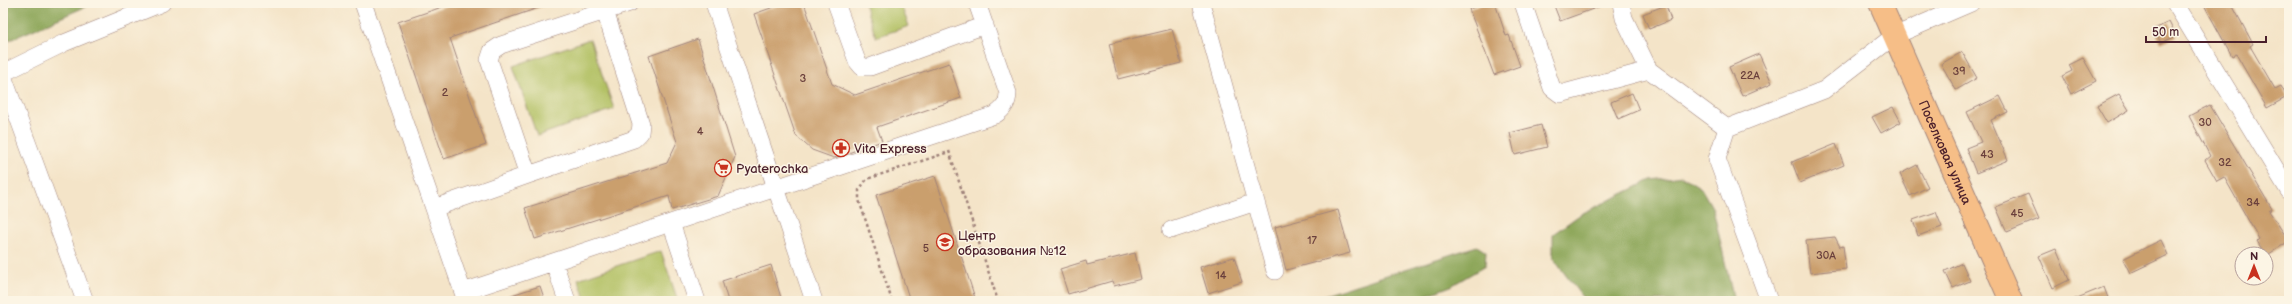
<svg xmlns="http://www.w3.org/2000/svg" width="2292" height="304" font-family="'Balsamiq Sans',sans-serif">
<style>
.green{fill:#b1c062;stroke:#7e7046}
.forest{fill:#8ca658;stroke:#6b6242}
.building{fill:#ca9f6d}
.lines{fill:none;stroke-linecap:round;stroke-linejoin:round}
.minor-casing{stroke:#9f827a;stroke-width:18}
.major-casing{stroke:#9f827a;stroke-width:24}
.path{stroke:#9f827a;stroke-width:2.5;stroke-dasharray:3 3;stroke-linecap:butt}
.minor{stroke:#fff;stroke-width:17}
.major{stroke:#f6be87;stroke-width:22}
.labels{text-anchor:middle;stroke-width:3;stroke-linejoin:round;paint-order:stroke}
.number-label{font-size:11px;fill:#6a3f3c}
.poi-label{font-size:13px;fill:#4a1f2b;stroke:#fcf5e5;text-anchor:start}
.street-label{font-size:13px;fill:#4a1f2b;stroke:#fcf5e5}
</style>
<rect width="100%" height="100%" fill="#fcf5e5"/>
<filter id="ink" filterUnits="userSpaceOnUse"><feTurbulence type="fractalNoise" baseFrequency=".025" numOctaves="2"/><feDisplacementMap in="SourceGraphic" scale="8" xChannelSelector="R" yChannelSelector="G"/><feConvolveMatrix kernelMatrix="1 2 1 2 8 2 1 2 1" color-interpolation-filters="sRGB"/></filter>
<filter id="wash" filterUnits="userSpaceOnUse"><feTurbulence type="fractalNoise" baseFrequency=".012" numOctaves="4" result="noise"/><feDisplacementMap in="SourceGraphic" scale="16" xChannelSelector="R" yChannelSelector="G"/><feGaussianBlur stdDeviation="0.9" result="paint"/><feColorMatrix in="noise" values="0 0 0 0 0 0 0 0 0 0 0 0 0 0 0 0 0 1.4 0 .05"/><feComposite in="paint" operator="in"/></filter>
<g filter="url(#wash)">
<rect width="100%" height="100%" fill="#f4e4c8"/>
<path class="green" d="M864 3H900L909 26 876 37Z
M590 39 614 109 537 136 513 66Z
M661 251 678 301H586L578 279Z"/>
<path class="forest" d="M3 3H94L3 43Z
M1682 176 1701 188 1713 209 1734 301H1585L1553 258V234L1581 214 1651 180Z
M1477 246 1486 252 1485 266 1451 286 1410 301H1306Z"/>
<g id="blocks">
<path class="building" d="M454 3H546L547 5 450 38 486 145 444 159 398 22Z
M785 3H804L832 84 855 95 949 63 961 98 877 127 882 141 834 158 812 150 796 136 754 14Z
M1486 3H1495L1506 36 1509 35 1520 66 1494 75 1469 9Z
M1553 3H1604V5L1560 21Z
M2203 3H2231L2253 44 2250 46 2275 89 2281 86 2287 97 2267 108 2236 54 2232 56Z
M1666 5 1671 20 1649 29 1643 14Z
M2169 22 2176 36 2161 43 2154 29Z
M1172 29 1181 63 1118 79 1109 44Z
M698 39 735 157 718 196 672 210 669 196 535 239 525 208 667 163 677 142 649 56Z
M1962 52 1977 78 1956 90 1941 64Z
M1759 54 1772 83 1742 96 1729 67Z
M2083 58 2096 81 2071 94 2062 76 2072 71 2069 65Z
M1632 93 1639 110 1618 119 1611 102Z
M2119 94 2129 110 2107 123 2097 106Z
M2000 96 2008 112 1991 120 2008 160 1976 173 1966 148 1981 142 1967 112Z
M2210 105 2272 209 2269 211 2289 241 2266 256 2257 241 2259 239 2224 177 2217 181 2205 160 2210 156 2189 116Z
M1893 107 1901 122 1881 133 1872 117Z
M1541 125 1547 147 1515 155 1510 133Z
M1836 144 1844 165 1800 183 1792 162Z
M1917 165 1928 187 1910 196 1900 174Z
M935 176 976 301H910L876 195Z
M2028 194 2039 219 2007 232 1996 207Z
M1338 210 1350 253 1286 270 1275 227Z
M1936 212 1942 227 1918 236 1913 220Z
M1835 237 1840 247 1843 246 1846 269 1810 273 1806 240Z
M2161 240 2168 255 2130 273 2123 259Z
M2056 249 2069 280 2053 288 2039 256Z
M1135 253 1141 279 1114 286 1112 281 1068 294 1060 269 1086 261 1087 265Z
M1234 257 1242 282 1208 293 1200 267Z
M1962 263 1970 281 1953 288 1945 271Z
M771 265 782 301H728L722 281Z
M540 286 545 301H502V298Z
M2104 287 2109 301H2070Z"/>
</g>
</g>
<g filter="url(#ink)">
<use href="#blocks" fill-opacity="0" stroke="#9f827a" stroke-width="1"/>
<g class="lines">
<g class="minor-casing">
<path id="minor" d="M363 3 466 301
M714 3 814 301
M836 3 857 61 862 67H870L985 25
M1201 3 1275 271
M1523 3 1552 88 1560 94 1649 70
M1621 3 1624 18 1649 70 1727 128
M2175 3 2289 191
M3 73 64 43 162 3
M3 76 85 301
M1727 128 1824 90 1894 36 1971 3
M1727 128 1717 159 1769 301
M528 175 634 139 640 133 641 124 605 11
M434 208 528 175 489 60 492 51 501 45 630 3
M671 223 697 301
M1171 230 1256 202
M554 262 567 301
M463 292 995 115C1004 109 1008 103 1008 93L977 3"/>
</g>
<g class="major-casing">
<g id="major">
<path id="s1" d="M1880 3 2011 301"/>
</g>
</g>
<path class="path" d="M949 151 998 301
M892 301 859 200V190L867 179 949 152"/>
<use href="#minor" class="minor"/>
<use href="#major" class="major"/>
</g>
</g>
<defs>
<g id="pharmacy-ring" transform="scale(0.9)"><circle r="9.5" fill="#fcf5e5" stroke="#c8321e" stroke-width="1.5"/><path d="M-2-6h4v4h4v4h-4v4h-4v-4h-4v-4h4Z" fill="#c8321e"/></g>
<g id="supermarket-ring" transform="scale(0.9)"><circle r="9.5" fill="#fcf5e5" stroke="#c8321e" stroke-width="1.5"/><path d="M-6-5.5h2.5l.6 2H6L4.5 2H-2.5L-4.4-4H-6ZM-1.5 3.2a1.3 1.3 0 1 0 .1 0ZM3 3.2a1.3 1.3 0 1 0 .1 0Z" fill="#c8321e"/></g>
<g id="school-ring" transform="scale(0.9)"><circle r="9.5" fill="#fcf5e5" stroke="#c8321e" stroke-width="1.5"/><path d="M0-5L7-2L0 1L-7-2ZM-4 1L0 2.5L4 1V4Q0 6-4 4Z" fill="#c8321e"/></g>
</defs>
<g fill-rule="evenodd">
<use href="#pharmacy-ring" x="841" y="148"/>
<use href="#supermarket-ring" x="723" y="168"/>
<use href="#school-ring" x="945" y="242"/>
</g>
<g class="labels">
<g class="number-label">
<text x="1959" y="75">39</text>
<text x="1750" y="79">22А</text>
<text x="803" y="82">3</text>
<text x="445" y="96">2</text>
<text x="2205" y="126">30</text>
<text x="700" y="135">4</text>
<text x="1987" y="158">43</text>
<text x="2225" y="166">32</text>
<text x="2253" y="206">34</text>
<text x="2017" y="217">45</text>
<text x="1312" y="244">17</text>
<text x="926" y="252">5</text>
<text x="1826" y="259">30А</text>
<text x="1221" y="279">14</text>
</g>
<g class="poi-label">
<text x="854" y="153">Vita Express</text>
<text x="736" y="173">Pyaterochka</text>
<text x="958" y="240">Центр<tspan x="958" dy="15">образования №12</tspan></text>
</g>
<g class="street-label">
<text dy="5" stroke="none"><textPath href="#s1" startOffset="163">Поселковая улица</textPath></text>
</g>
</g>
<rect width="2292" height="304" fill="none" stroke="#fcf5e5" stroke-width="16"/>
<g transform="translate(2254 266)"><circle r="19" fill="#fcf5e5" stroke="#b59f9b"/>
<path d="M0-3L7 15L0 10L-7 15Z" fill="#c8321e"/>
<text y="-6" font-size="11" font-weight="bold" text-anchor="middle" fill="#4a1f2b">N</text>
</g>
<path d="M2146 36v6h120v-6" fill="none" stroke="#4a1f2b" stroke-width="2"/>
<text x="2152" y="36" font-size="12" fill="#4a1f2b" stroke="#fcf5e5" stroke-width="3" paint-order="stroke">50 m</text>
</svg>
